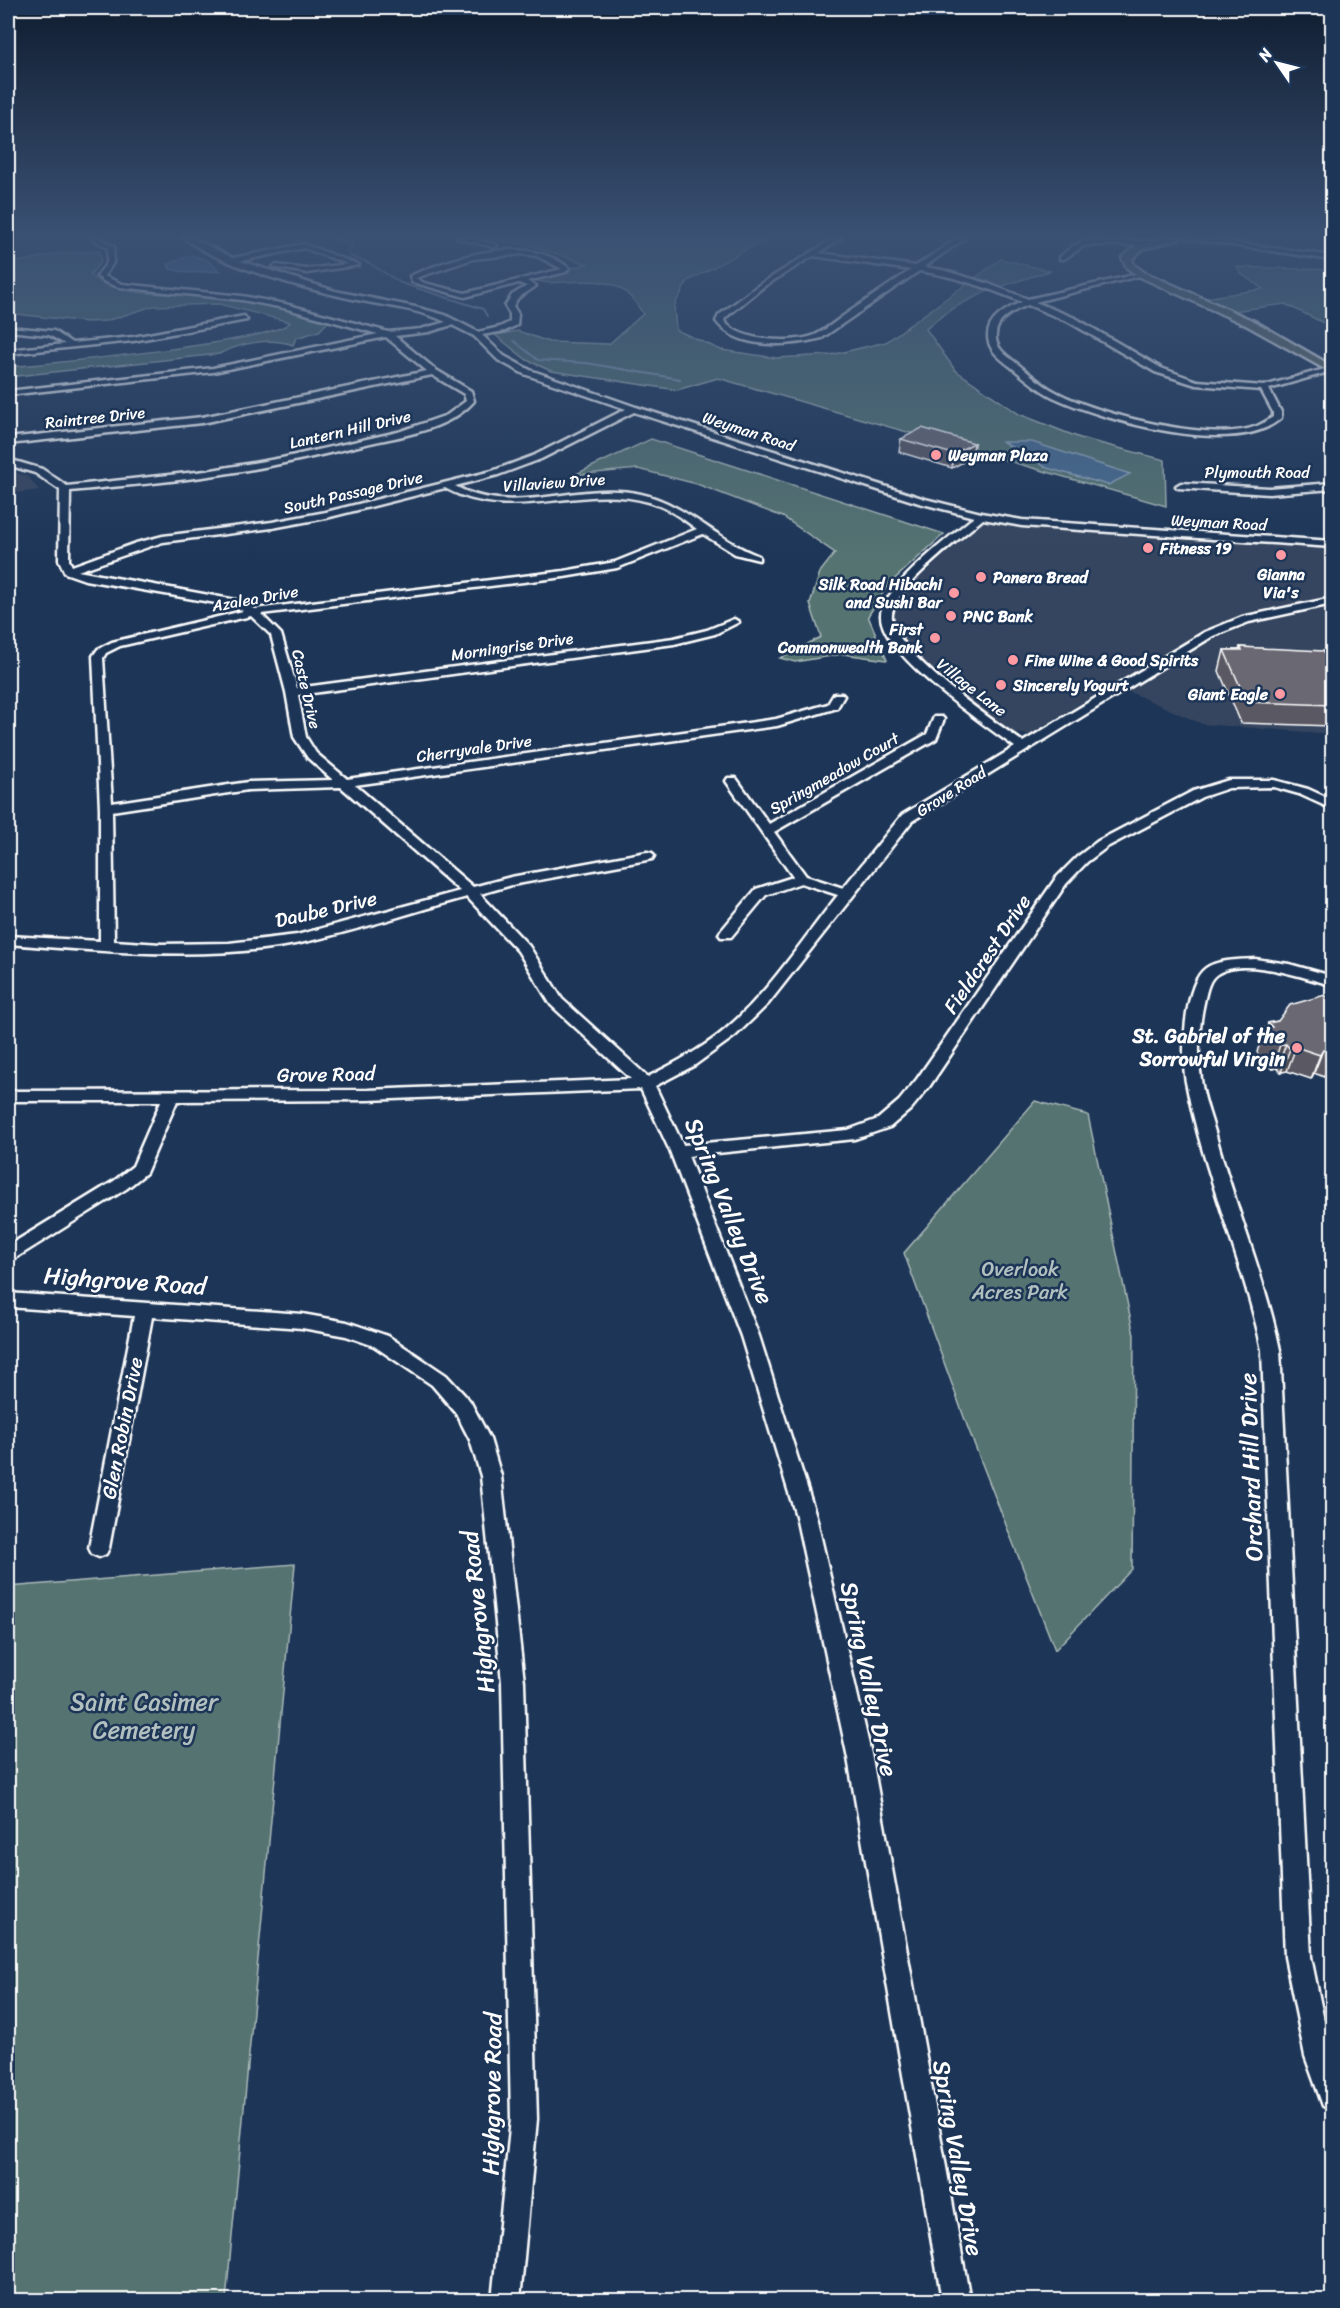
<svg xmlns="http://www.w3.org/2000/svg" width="1340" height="2308" font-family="Sriracha,sans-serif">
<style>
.built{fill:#34445f}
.green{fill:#547371;stroke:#aab9b8;stroke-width:1.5}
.water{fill:#496c90;stroke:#92a7bc;stroke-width:1.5}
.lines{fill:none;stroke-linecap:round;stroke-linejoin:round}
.stream{stroke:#92a7bc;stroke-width:2}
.minor-casing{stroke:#fff;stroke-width:5}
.major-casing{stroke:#fff;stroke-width:5}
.minor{fill:#1d3557;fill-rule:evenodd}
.major{fill:#687266;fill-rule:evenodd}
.wall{fill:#5a5963;stroke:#fff;stroke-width:1.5}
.shaded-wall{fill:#4a4950;stroke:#fff;stroke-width:1.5}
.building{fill:#696873;stroke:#fff;stroke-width:1.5}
.poi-dot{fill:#ff9aa2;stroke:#1d3557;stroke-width:2}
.labels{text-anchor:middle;stroke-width:5;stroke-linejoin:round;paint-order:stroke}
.far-street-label{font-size:16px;fill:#fff;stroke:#1d3557}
.far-poi-label{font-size:16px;font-weight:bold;fill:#fff;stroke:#1d3557;text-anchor:start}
.street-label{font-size:20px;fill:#fff;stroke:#1d3557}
.poi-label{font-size:20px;font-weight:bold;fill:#fff;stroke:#1d3557;text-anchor:end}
.park-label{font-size:20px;fill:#b2c0bf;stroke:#1d3557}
.near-street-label{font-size:24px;fill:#fff;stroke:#1d3557}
.near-park-label{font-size:24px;fill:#b2c0bf;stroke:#1d3557}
</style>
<rect width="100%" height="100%" fill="#1d3557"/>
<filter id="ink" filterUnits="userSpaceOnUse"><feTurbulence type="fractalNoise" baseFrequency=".0167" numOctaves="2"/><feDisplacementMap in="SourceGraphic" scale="12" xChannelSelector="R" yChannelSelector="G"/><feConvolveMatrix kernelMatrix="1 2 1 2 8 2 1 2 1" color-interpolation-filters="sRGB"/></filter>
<g filter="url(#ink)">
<path class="built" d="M8 470 27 476 39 490 8 494Z
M986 520 1103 532 1332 547V734L1202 724 1112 684 1029 735 1013 733 913 657 897 639 893 617 901 595 981 521Z"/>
<path class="green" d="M486 238H768L688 281 674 306 676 330 721 350 776 358 831 355 886 342 1001 259 1050 271C1006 285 961 296 926 329L955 370 1019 414 1080 438 1165 460 1166 506 718 378 677 390 551 371 527 360 495 335 518 331 549 342 609 344 643 314C623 279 602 280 565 282 553 283 544 284 532 279L587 264 532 246Z
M100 251 101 262 90 275C118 299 171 292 207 296 249 301 289 309 330 320L319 331 296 338 293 345C270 337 241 343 219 354L8 377V367C44 364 278 342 290 322L219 304 153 306 106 321 87 322 8 313V264L61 253Z
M1237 267 1332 270V327L1285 304 1233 311 1204 298 1263 289 1241 274Z
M651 439 944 534 888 585 868 616 887 660 843 654 795 662 780 658 821 637 810 604 820 572 835 553 783 517 697 484 638 469 574 475Z
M1035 1101 1088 1115 1134 1335 1132 1569 1055 1650 968 1428 904 1253Z
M295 1564 226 2300H8V1587Z"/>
<path class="water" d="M191 255 207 260 220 271 189 273 170 269 168 264Z
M1003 442H1032L1130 474 1108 485 1047 468Z"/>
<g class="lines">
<path class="stream" d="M335 238 352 245 348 250 350 256 369 263 401 283 483 309 487 316
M514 341 538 360 586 363 680 379"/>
<g class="minor-casing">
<path id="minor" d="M91 238H98L114 247 113 263 104 276 122 284 242 296 285 304 388 332 421 329 446 322C419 309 386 306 357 300 309 290 222 267 184 238H192L233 258 304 244 359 265 307 273 273 267 276 265 307 269 348 264 304 248 240 261 335 291 415 307 445 315 478 332 500 327 510 322V314L505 306 512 295 527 286 519 283 465 297 412 282 410 276C456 256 525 233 569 268L566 272 527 281 536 286 518 298 513 306 518 314 517 325 505 331 482 335 504 356 530 370 636 407 925 499 981 513 1022 520 1332 541V547L1022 526 983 519C962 537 895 587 892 614 887 649 996 722 1023 742L1205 632 1242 617 1332 598V604L1249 622 1213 636 912 821 768 1004 735 1036 695 1065 655 1086 683 1145 848 1130 878 1119 899 1101 917 1079 1056 878 1077 857 1098 841 1193 791 1229 780H1274L1308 789 1332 800V809L1299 794 1274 787 1229 788 1202 797 1107 847 1087 862 1066 884 929 1087 911 1109 890 1127 855 1139 688 1156 759 1336 816 1516 872 1758 970 2300H942L848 1758 796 1516 741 1336 670 1151 641 1089 368 1100 177 1101 146 1173 126 1189 14 1259 8 1260V1246L114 1181 133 1166 161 1101H8V1091L368 1090 631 1079 551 1005 518 951 467 897C412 912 356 931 300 943 210 962 99 951 8 944V936L100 941V808L93 656 98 649 112 642 243 611 233 606 85 580 65 573 59 560 60 490 35 473 8 465V459L42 469 67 486 206 471 282 458 398 432 447 415 466 401 464 394 432 375 202 423 8 444V438L202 417 427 371 386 337 213 372 8 395V391L213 368 378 334 284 308 242 300 119 287 105 282 97 276 107 263 108 248ZM522 254 537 256 562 269 465 293 424 283 416 278 473 259ZM452 325 474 336 498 360 524 374 626 409 535 455 492 471 326 512 272 522 163 536 136 543 72 566 69 560 70 491C121 486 173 482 223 474 271 467 319 456 366 444 401 436 449 430 474 401L471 391 436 370 395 336 429 332ZM634 412 919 503 974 517C953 534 882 589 881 615 879 653 985 725 1015 747L902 815 843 888 806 876 774 832 936 739 944 719 942 717H934L927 734 769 824 736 778H728L726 781 793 877 756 889 721 931 719 934 721 937H731L766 895 801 883 838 895C802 940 770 991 726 1029 703 1049 674 1063 648 1077L562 999 529 946 480 894 512 885 647 860 652 859 654 856 652 853 647 852 511 877 473 887 355 785 777 726 837 708 844 696 842 694H834L828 704 776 719 347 779 316 753 306 737 298 695 674 644 715 634 739 622 734 619 707 630 674 638 297 688 281 634 261 614 564 577 617 568 703 534 735 554 759 560V556C716 540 686 504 641 494 579 480 512 519 455 486L498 475 541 459ZM445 488C513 525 580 482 649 502 667 507 682 518 697 529L615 562 564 571 255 609 236 600 78 571 163 542 272 528 326 518ZM251 616 271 635 286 692 294 737 308 758 333 780 248 782 112 803 103 658 106 653 120 646ZM341 787 460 891 297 935 229 943 161 944 114 941 112 811 248 790Z
M457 238H468L497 245 494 247Z
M834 238H841L819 253 916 266 958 238H965L924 267 942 270 986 283 1028 299 1143 273V275L1035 302 1075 318 1161 368 1197 381 1264 386 1332 367V371L1269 389 1281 412V418C1237 459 1102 420 1053 397 1039 390 1027 380 1015 370 1004 361 988 352 988 336 988 318 1008 308 1022 302 988 288 955 276 919 271L822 338C789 346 738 351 716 321L719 315 759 285ZM813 256 911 270C889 285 868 299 846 314 836 321 826 330 815 335 792 344 740 342 724 321L725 318 763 287ZM1028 305 1069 322 1155 372 1196 385 1261 390 1273 412V417C1268 420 1262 424 1257 426 1213 444 1097 414 1056 392 1042 385 1031 375 1019 365 1009 357 994 349 996 334 997 318 1015 310 1028 305Z
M1186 238H1201L1332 256V260Z
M1084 241H1155L1158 243 1155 245H1085L1064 259H1060V257L1073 246Z
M244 316 247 320 133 341 8 354V350L65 344 49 335 8 331V327L54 331 72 343 133 337Z
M1181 483 1269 488 1332 483V489L1269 494 1178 488 1176 486Z
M1255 959 1289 964 1332 976V985C1302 978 1245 956 1217 974 1209 979 1207 990 1205 998 1199 1024 1197 1053 1201 1079 1203 1097 1210 1115 1215 1132 1234 1205 1265 1276 1280 1350L1311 1957 1332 2060V2110L1323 2106 1305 2056 1285 1957 1262 1350C1243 1259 1203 1173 1186 1082 1181 1057 1184 983 1206 968 1219 959 1240 960 1255 959Z
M8 1293 302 1314 347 1322 388 1336 446 1375 470 1401 490 1439 501 1476 524 1682 537 2119 520 2300H492L511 2119 502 1682 481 1476 470 1440 456 1413 432 1385 374 1346 346 1336 302 1328 152 1317 109 1548 106 1554 99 1557 92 1554 89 1548 134 1316 8 1307Z"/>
</g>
<g class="major-casing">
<path id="major" d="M1167 238H1181L1143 249 1132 259 1134 265 1144 272 1254 321 1332 366V373L1246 325 1138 276 1127 268 1122 258 1137 245Z"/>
</g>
<use href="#minor" class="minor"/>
<use href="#major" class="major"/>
</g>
<path class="wall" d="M901 439 974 443 972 457 952 468 899 452Z
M1240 647 1332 653V726L1241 723 1219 671 1224 650H1239Z
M1330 1000H1332V1075L1324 1077 1314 1073 1311 1079 1287 1071 1281 1072 1277 1068 1272 1069 1261 1061 1257 1052 1265 1028H1267L1268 1023 1278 1021Z"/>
<path class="shaded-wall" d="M974 443 972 457 952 468 953 454Z
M1286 1044 1277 1068 1272 1069 1280 1045Z
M1296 1047 1287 1071 1281 1072 1290 1049Z
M1323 1050 1314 1073 1311 1079 1320 1055Z
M1332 1055V1075L1324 1077Z"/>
<path class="building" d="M922 428 974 443 953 454 901 439Z
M1240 647 1323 651 1324 653H1332V705L1247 702 1224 650H1242Z
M1325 995 1330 1000H1332V1053L1323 1050 1320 1055 1296 1047 1290 1049 1286 1044 1280 1045 1269 1038 1265 1028 1272 1027 1268 1023 1278 1021 1290 1005Z"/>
</g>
<linearGradient id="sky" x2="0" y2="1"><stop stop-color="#101d30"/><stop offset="0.42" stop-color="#3a5174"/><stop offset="1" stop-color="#3a5174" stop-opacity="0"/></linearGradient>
<rect width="1340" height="561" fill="url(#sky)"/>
<g class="poi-dot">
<circle cx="936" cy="455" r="6"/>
<circle cx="1148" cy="548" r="6"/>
<circle cx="1281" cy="555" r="6"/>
<circle cx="981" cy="577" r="6"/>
<circle cx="954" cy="593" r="6"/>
<circle cx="951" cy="616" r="6"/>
<circle cx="935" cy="638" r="6"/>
<circle cx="1013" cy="660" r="6"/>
<circle cx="1001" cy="685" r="6"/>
<circle cx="1280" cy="694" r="6"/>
<circle cx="1297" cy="1048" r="6"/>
</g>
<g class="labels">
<g class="far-street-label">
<text transform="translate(95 417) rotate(-6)" y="6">Raintree Drive</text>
<text transform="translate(350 429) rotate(-13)" y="6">Lantern Hill Drive</text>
<text transform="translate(749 431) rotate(18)" y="6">Weyman Road</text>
<text x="1257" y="478">Plymouth Road</text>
<text transform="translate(554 482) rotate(-4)" y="6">Villaview Drive</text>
<text transform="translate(353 492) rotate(-13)" y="6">South Passage Drive</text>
<text transform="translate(1219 522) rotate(3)" y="6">Weyman Road</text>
<text transform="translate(255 598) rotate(-10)" y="6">Azalea Drive</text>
<text transform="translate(512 646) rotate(-8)" y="6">Morningrise Drive</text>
<text transform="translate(972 687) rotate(38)" y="6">Village Lane</text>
<text transform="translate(307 689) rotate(77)" y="6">Caste Drive</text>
<text transform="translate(474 748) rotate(-8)" y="6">Cherryvale Drive</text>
<text transform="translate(834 773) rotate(-30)" y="6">Springmeadow Court</text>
<text transform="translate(951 791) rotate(-32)" y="6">Grove Road</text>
</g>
<g class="far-poi-label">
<text x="948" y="461">Weyman Plaza</text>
<text x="1160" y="554">Fitness 19</text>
<text x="1281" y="580" text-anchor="middle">Gianna<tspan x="1281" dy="18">Via's</tspan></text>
<text x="993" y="583">Panera Bread</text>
<text x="942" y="590" text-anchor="end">Silk Road Hibachi<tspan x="942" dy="18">and Sushi Bar</tspan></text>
<text x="963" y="622">PNC Bank</text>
<text x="923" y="635" text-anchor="end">First<tspan x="923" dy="18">Commonwealth Bank</tspan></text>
<text x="1025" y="666">Fine Wine &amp; Good Spirits</text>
<text x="1013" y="691">Sincerely Yogurt</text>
<text x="1268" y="700" text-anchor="end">Giant Eagle</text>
</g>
<g class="street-label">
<text transform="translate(326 909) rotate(-13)" y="7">Daube Drive</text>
<text transform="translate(987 954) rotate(-56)" y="7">Fieldcrest Drive</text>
<text transform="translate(326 1074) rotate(-1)" y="7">Grove Road</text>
<text transform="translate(122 1428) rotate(-79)" y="7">Glen Robin Drive</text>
</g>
<g class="poi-label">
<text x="1285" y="1043">St. Gabriel of the<tspan x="1285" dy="23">Sorrowful Virgin</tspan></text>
</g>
<g class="park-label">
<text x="1020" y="1276">Overlook<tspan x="1020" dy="23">Acres Park</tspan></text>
</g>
<g class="near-street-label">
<text transform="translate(729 1211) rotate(68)" y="8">Spring Valley Drive</text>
<text transform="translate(125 1281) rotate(4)" y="8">Highgrove Road</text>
<text transform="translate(1251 1467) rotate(-92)" y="8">Orchard Hill Drive</text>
<text transform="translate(478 1612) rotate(-96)" y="8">Highgrove Road</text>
<text transform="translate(869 1679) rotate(78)" y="8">Spring Valley Drive</text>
<text transform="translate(492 2094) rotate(-89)" y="8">Highgrove Road</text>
<text transform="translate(958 2158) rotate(80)" y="8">Spring Valley Drive</text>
</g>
<g class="near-park-label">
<text x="144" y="1710">Saint Casimer<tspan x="144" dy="28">Cemetery</tspan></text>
</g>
</g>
<rect width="1340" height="2308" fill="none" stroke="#1d3557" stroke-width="30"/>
<rect x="15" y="15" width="1310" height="2278" fill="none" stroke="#fff" stroke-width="2" filter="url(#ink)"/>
<g transform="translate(1277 63) rotate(305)" stroke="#1d3557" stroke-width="4.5" paint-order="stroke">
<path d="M0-4.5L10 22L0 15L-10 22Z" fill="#ffffff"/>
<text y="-9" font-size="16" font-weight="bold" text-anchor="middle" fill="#ffffff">N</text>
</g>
</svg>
